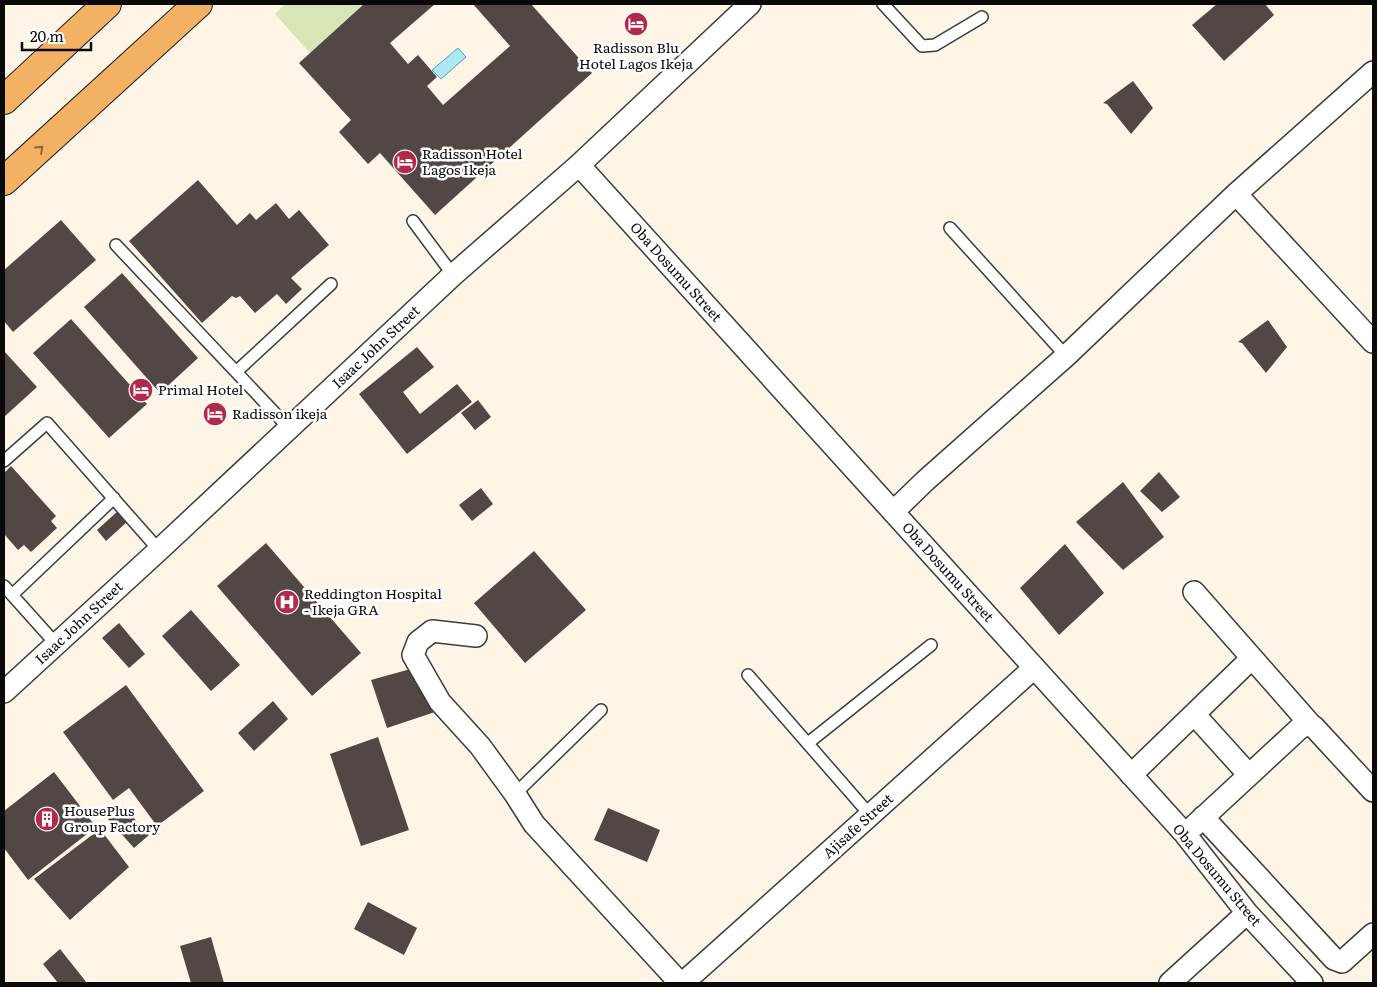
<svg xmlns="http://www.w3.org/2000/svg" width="1377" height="987" font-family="Literata,serif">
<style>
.green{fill:#d8e5b4}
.water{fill:#aee7f2;stroke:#39abc5}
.building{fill:#514846}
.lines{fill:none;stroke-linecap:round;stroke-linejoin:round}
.lane-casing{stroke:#3c3c3c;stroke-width:14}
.street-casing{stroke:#3c3c3c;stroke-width:24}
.primary-casing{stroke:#1a1a1a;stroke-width:30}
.lane{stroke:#fff;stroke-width:11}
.street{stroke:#fff;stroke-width:21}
.primary{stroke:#f2b163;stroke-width:28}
.oneway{stroke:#89653a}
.labels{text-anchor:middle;stroke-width:5;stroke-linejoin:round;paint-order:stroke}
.poi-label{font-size:14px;fill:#090909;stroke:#fff;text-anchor:start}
.street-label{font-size:14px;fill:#090909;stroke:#fff}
</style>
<rect width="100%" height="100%" fill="#fef5e7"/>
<path class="green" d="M285 4H364L310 53 275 14Z"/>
<path class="water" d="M458 48 466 57 441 79 432 70Z"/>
<path class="building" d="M364 4H435L390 43 408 64 418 55 437 77 427 86 443 105 510 46 473 4H531L592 73 435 215 380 153 368 164 339 132 351 120 299 63Z
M1217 4H1265L1274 15 1224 61 1192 25Z
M1133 81 1153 108 1131 134 1107 104 1103 103Z
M198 180 237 225 250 213 256 220 276 203 289 219 299 210 329 245 291 278 302 289 286 304 277 294 255 313 240 296 236 298 232 296 202 323 129 241Z
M61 220 96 260 13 332 4 321V270Z
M122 273 198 358 160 393 84 307Z
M71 319 147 404 109 438 33 353Z
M1268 320 1287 347 1266 373 1242 343 1238 342Z
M417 347 434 367 403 392 420 414 457 384 472 402 407 454 359 394Z
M4 351 37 387 4 417Z
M478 400 491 417 475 430 461 413Z
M11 466 56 516 51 521 57 528 31 552 24 545 18 550 4 534V473Z
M1159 472 1180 497 1162 512 1140 491Z
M1123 482 1164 537 1123 570 1076 522Z
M481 488 493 504 472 521 459 505Z
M119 510 128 521 106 541 97 530Z
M266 543 361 653 312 696 217 586Z
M1065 544 1104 593 1059 635 1020 588Z
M534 551 586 610 525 663 474 603Z
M191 610 240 665 211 691 162 636Z
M119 623 145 654 129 668 102 638Z
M414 668 435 712 387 728 371 680Z
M126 685 204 791 157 826 129 788 113 800 63 732Z
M273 701 288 719 254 751 238 733Z
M378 737 409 830 361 846 330 754Z
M54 772 96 827 28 880 4 848V811Z
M123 806 149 835 134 848 108 819Z
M608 808 660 830 647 862 594 840Z
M100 829 129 867 70 920 34 879Z
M368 902 417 928 404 955 354 929Z
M211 937 224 983H191L180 946Z
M60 949 87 983H58L43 964Z"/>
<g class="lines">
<g class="lane-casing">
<path id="lane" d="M883 4 922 46 935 45 982 17
M413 221 453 275
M950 228 1066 356
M116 245 289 428
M236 372 331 284
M4 461 47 423 159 550
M4 586 56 644
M12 595 114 498
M748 675 870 815
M808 743 931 645
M515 794 601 710"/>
</g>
<g class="street-casing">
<path id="street" d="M579 165 1185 834 1247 913 1312 983
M1236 194 1373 342
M893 512 925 481 1066 356 1236 194 1373 72
M1194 592 1311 725
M476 636 432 631 418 642 413 655 440 702 480 746 515 794 534 824 680 983
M4 692 159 550 453 275 579 165 750 4
M1194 714 1249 775
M1131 775 1252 658
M1203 817 1334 959 1342 962 1373 934
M1194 826 1301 727 1311 725 1314 727 1373 791
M683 983 1034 668
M1170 983 1247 913"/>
</g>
<g class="primary-casing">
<path id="primary" d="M4 100 107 4
M4 181 198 4"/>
</g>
<use href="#lane" class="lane"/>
<use href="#street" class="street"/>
<use href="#primary" class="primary"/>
</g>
<defs><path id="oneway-chevron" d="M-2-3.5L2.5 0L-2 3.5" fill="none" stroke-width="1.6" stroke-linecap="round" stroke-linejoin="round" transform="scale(1.25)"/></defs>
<use class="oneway" href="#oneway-chevron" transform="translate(40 149) rotate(-43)"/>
<defs>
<g id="hotel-disc" transform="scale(1.25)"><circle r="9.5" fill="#b12a4c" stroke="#fff"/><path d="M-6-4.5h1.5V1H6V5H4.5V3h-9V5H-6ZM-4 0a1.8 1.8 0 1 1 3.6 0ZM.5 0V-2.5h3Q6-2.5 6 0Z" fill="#fff"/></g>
<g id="hospital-disc" transform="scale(1.25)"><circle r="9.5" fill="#b12a4c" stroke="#fff"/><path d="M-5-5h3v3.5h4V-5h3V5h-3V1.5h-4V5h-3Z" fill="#fff"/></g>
<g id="building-disc" transform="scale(1.25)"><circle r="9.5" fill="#b12a4c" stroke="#fff"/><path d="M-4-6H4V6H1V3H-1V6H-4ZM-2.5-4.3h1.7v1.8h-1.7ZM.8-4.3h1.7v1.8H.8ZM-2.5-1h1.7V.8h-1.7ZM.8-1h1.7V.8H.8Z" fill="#fff"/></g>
</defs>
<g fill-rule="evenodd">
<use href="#hotel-disc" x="636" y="24"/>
<use href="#hotel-disc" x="405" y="162"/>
<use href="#hotel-disc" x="141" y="390"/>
<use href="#hotel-disc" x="215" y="414"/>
<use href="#hospital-disc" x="287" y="602"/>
<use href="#building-disc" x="47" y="819"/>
</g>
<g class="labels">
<g class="poi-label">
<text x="636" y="53" text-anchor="middle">Radisson Blu<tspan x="636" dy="16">Hotel Lagos Ikeja</tspan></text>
<text x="422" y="159">Radisson Hotel<tspan x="422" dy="16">Lagos Ikeja</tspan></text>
<text x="158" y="395">Primal Hotel</text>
<text x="232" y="419">Radisson ikeja</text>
<text x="304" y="599">Reddington Hospital<tspan x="304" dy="16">- Ikeja GRA</tspan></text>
<text x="64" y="816">HousePlus<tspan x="64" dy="16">Group Factory</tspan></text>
</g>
<g class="street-label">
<text transform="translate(676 272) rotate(48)" y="5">Oba Dosumu Street</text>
<text transform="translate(376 347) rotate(-43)" y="5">Isaac John Street</text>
<text transform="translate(948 572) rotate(48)" y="5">Oba Dosumu Street</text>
<text transform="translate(79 623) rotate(-43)" y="5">Isaac John Street</text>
<text transform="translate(858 826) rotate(-42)" y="5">Ajisafe Street</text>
<text transform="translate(1217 875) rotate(50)" y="5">Oba Dosumu Street</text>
</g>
</g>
<rect width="1377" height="987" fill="none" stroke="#090909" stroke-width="10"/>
<path d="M22 42v8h69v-8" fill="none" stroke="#090909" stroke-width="2.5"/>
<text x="30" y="42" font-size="15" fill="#090909" stroke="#ffffff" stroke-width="4" paint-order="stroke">20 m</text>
</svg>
